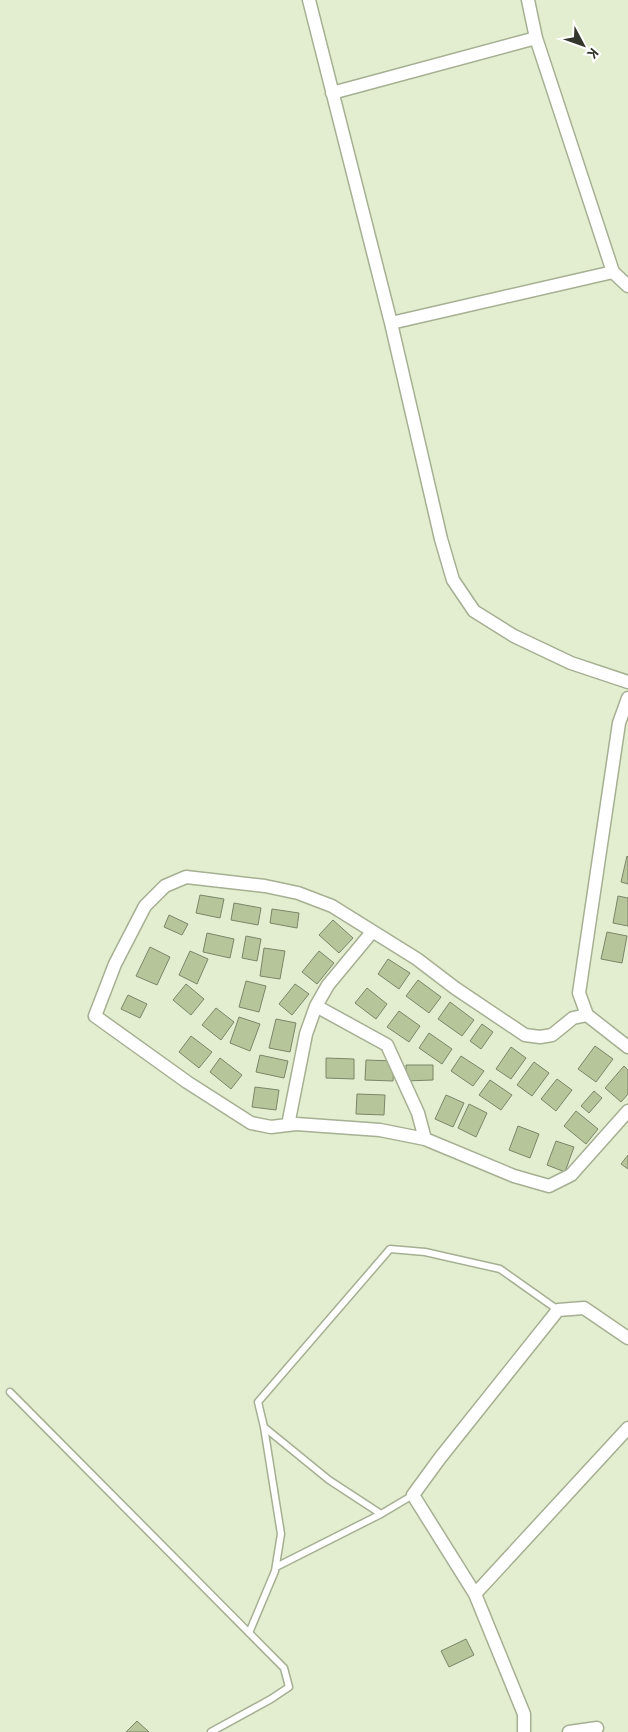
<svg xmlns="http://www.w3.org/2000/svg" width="628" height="1732" font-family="'PT Sans',sans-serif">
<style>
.building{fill:#b7c69a;stroke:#7b8569}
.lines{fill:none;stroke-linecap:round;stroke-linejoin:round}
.service-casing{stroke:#a5af92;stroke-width:9}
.minor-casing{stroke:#a5af92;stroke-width:15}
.service{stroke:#fff;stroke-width:6}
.minor{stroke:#fff;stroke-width:12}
</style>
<rect width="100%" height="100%" fill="#e3edcf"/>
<path class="building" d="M627 856 628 857V884L621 882Z
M200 895 224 899 220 918 196 913Z
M618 896 628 898V926L613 923Z
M234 903 261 908 258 925 231 920Z
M272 909 299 913 297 928 270 923Z
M169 915 188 924 182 935 164 927Z
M333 920 353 938 339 953 319 935Z
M607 932 627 936 622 963 601 959Z
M207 933 234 939 230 958 203 952Z
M246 936 261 939 257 961 242 958Z
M150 947 170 957 157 985 136 976Z
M264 948 285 951 280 979 260 976Z
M190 951 208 959 197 984 179 975Z
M319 951 334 963 317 984 302 972Z
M388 959 410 973 399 989 378 974Z
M418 980 441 997 429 1013 406 996Z
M246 981 266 986 259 1012 239 1007Z
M186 984 204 999 191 1015 173 1000Z
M295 984 309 994 292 1015 279 1004Z
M367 988 387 1004 376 1019 355 1003Z
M128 995 147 1004 140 1018 121 1009Z
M450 1002 474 1020 462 1036 438 1019Z
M216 1008 234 1022 221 1040 202 1025Z
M399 1011 420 1026 409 1042 387 1027Z
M239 1017 260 1024 250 1051 230 1043Z
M276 1019 296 1023 290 1052 269 1048Z
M482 1024 493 1032 481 1049 470 1041Z
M429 1033 452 1049 442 1064 419 1048Z
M191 1036 212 1052 199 1068 179 1052Z
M595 1046 613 1059 596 1082 578 1069Z
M511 1047 526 1058 511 1079 496 1069Z
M260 1055 288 1061 284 1078 256 1072Z
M461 1056 484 1071 473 1086 451 1071Z
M220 1058 242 1075 231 1089 210 1072Z
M326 1058 354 1059V1079L326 1078Z
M366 1060 394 1061 393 1081 365 1080Z
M534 1062 549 1073 532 1096 517 1085Z
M406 1065H433V1080L406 1081Z
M624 1066 628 1070V1094L621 1102 605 1088Z
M557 1079 572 1090 556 1111 541 1099Z
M490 1080 512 1095 501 1110 479 1095Z
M255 1087 279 1090 276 1110 252 1107Z
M594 1091 602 1098 589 1113 581 1106Z
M357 1094 385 1095 384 1115 356 1114Z
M446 1095 464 1103 453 1127 435 1119Z
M469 1104 487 1113 476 1137 458 1128Z
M576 1111 598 1129 586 1144 564 1126Z
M518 1126 539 1134 530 1158 509 1150Z
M556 1141 574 1147 565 1172 547 1165Z
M628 1155V1169L621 1164Z
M466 1639 474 1655 449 1667 441 1651Z
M137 1721 149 1732H126Z"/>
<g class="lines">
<g class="service-casing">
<path id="service" d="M10 1392 284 1668 289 1687 271 1699 211 1732
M264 1427 329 1480 381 1514 413 1495
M276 1567 381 1514
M249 1633 275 1571 281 1534 264 1427 258 1402 390 1249 425 1252 500 1269 558 1310"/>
</g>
<g class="minor-casing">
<path id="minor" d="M309 0 391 323 441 539 453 580 474 611 514 636 571 663 628 682
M528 0 536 38 613 272
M332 93 536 38
M391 323 613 272 628 286
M628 698 619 723 579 993 587 1015 628 1047
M316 1006 387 1045 418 1113 425 1139
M587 1015 573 1018 552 1035 540 1037 525 1035 455 988 417 959 332 906 298 893 265 886 186 877 165 886 145 906 115 964 95 1016 187 1082 251 1123 271 1127 296 1124 380 1130 425 1139 514 1176 549 1186 571 1175 628 1111
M288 1125 306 1034 316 1006 328 985 372 932
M628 1338 584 1308 558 1310 440 1458 413 1495 475 1594 628 1428
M475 1594 524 1714V1732
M569 1732 597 1728"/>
</g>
<use href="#service" class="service"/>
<use href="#minor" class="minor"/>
</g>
<g transform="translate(583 45) rotate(131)" stroke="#ffffff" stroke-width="4" paint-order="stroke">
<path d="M0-4L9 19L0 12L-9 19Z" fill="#33372b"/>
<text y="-8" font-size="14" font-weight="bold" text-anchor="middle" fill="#33372b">K</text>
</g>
</svg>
